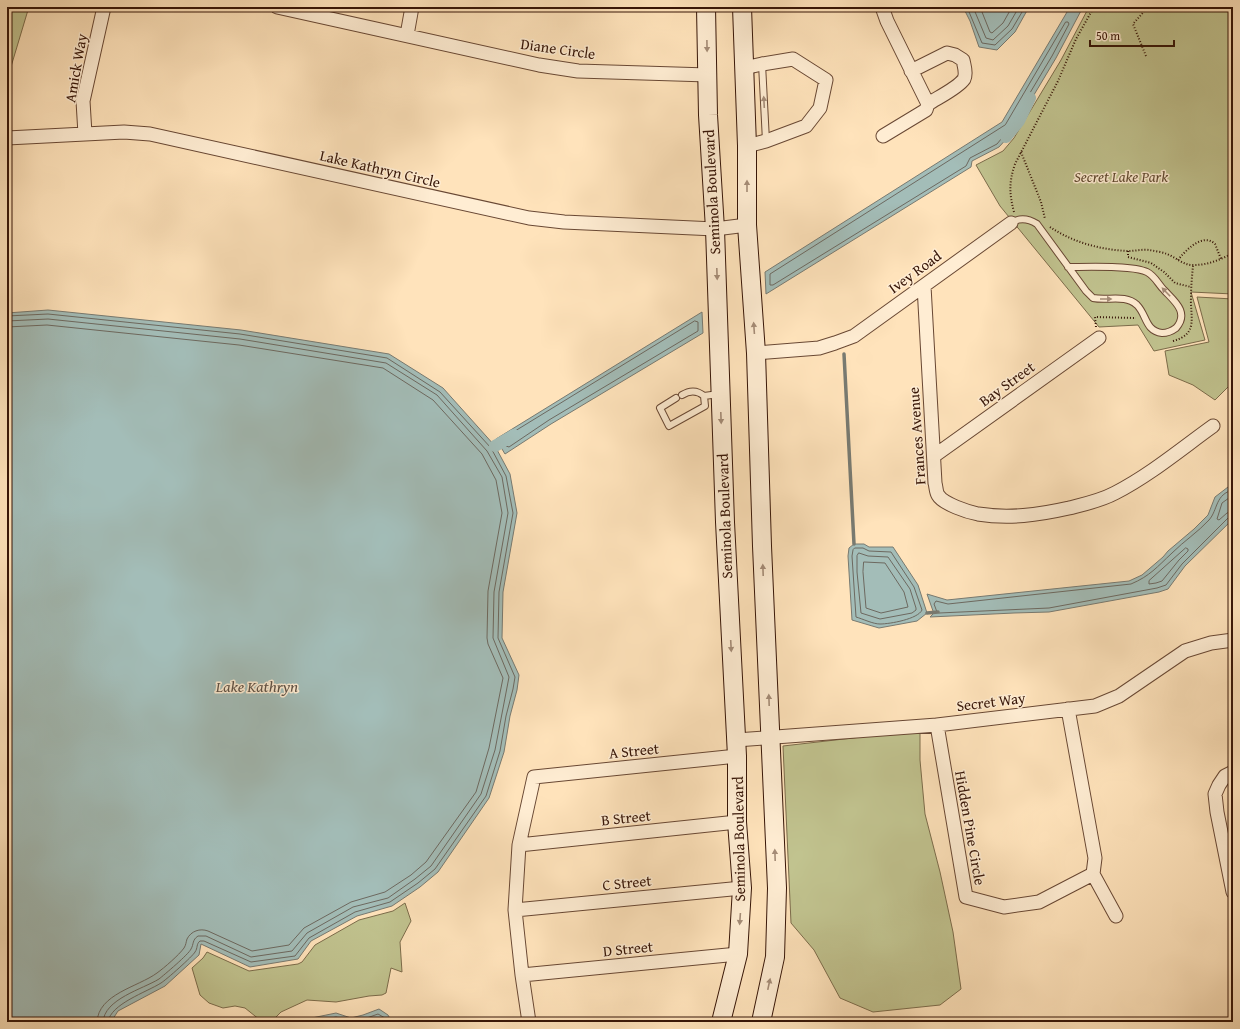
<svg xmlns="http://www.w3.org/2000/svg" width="1240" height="1029" font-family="'Gentium Book Plus',serif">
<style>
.green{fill:#c1c38f;stroke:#7c6c4b}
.water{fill:#a3bdb8;stroke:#787a71}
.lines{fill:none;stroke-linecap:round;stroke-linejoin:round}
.shore{stroke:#6d6960;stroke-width:1}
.stream{stroke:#787a71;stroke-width:3.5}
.canal{stroke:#a3bdb8;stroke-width:12}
.lane-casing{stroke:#694834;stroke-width:8}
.street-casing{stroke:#694834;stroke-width:15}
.secondary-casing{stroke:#371507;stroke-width:20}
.path{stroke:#371507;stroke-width:2;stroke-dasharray:1 2;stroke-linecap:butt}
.lane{stroke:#ffedd3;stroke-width:6}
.street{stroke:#ffedd3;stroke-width:13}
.secondary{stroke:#ffedd3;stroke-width:18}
.oneway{fill:#a58c77}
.labels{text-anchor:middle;stroke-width:3;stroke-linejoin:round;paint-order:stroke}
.street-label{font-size:15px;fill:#371507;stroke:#ffedd3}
.park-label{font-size:15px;font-style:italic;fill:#604930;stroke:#ffedd3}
.water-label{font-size:16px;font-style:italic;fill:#5d5045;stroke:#ffedd3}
</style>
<rect width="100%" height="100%" fill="#ffe3bb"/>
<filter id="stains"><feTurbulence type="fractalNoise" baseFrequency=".005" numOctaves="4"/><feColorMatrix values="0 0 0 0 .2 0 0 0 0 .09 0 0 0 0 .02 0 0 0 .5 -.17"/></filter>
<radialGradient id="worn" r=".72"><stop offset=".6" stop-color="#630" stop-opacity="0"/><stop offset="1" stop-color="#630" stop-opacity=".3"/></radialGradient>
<path class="green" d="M7 7H26L28 10 7 80Z
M1089 7H1233V294L1191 292 1205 340 1154 351 1138 325 1099 327 1000 206 976 165 1003 151 1014 138 1061 60Z
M1197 297 1233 299V382L1215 400 1193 385 1169 375 1165 351 1209 342Z
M920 732V760L925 814 940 872 953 932 961 989 940 1005 873 1012 840 998 814 950 791 923 783 746 870 736Z
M405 903 411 921 400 942 402 972 391 968 386 993 382 995 369 996 336 1002 307 1000 281 1012 273 1020H260L245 1008 235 1006 223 1008 209 1003 200 995 192 968 203 958 207 952 249 971 298 964 302 962 315 945 359 920 393 911Z"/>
<path class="water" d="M963 7H1029L1015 32 997 50 979 47 970 21Z
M1070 7H1083L1056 58 1010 135 999 147 972 161 971 167 766 294 765 272 1002 122Z
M48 310 241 330 389 354 443 388 495 446 510 474 517 513 503 592 502 638 519 675 517 690 510 716 504 752 489 798 438 872 420 887 392 906 357 916 311 941 298 959 250 967 201 944 199 955 165 986 118 1011 111 1022H7V313Z
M702 312 703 333 551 424 505 454 496 439Z
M1233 486V519L1185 566 1168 589 1159 592 1049 612 1014 613 930 617 933 614V611L927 594 947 600 1129 581 1142 575 1163 557 1168 551 1194 529 1208 515 1215 497 1228 487Z
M854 544H864L869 547H893L918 585 927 613 917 621 879 628 852 620 848 556 849 548Z
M379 1009 388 1015 392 1022H301L302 1020 336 1013 351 1018 363 1015Z"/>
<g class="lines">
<path class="shore" d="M967 7 982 43 995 45 1012 29 1025 7
M973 7 986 38 993 40 1008 26 1019 7
M980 7 990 32 992 33 1003 23 1012 7
M1066 22H1068L1069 24 1052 56 1006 133 997 144 970 158 966 166 773 285H770V274L1005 125Z
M7 316 48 314 240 334 387 358 440 392 491 448 506 476 513 513 499 592 498 638 515 677 513 689 506 716 500 751 486 796 435 869 418 883 390 902 355 912 309 938 295 956 251 962 204 941H200C196 944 198 948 195 952 193 956 166 980 161 983 147 992 110 1004 108 1022
M7 321 48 319 240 339 386 363 437 395 487 451 502 477 508 513 494 592 493 638 509 677 495 750 481 794 431 866 415 879 388 898 353 907 307 933 292 951 251 957 206 936H198C192 940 194 944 191 949 189 954 164 975 159 979 143 989 104 999 103 1022
M695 321 698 322V331L549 420 509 447 506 446 503 440 504 438Z
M7 327 47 325 239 345 383 368 433 400 482 454 496 480 502 513 488 591 487 638 488 644 503 678 489 748 476 792 426 862 411 875 385 892 351 902 304 928 289 945 252 951 208 931C200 928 191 931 187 939 186 942 186 945 184 948 179 955 164 968 157 973 138 987 98 994 97 1022
M1233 490C1215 494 1218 510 1209 520 1198 532 1184 541 1172 553 1157 567 1150 576 1131 584L948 604 936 601 934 604 937 612 939 613 1049 608 1157 588 1166 585 1182 564 1229 517 1233 516
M1233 495 1222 503 1217 519 1219 520 1227 513 1233 511
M855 548H863L869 551 891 552 914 587 922 610C918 619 890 624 880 624 873 624 863 619 856 617L852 556 853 550Z
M1186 548 1188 549V551L1179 560 1162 581 1156 583 1149 584V581Z
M859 553 868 556 888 557 910 589 916 608V610L912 613 880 619 861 613 857 572V556Z
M864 562 885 563 904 592 908 607 881 613 866 608 863 572Z
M312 1022 336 1017 352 1021 364 1019 378 1014 385 1018 387 1022"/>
<path class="stream" d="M844 354 854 544
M927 613 938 612"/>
<path class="canal" d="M1006 137 1019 121 1030 98
M495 446 514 435"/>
<g class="lane-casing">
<path id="lane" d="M762 64 766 141
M1011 223C1020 217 1029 219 1037 224L1086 291 1093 298C1108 301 1125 294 1137 305 1147 315 1145 331 1162 333 1168 333 1172 331 1176 328 1190 312 1173 300 1164 290 1158 284 1155 276 1147 272 1133 265 1086 267 1068 267
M682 395C690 390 697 390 704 396
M676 398 660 408 669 426 705 406 704 396 719 394"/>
</g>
<g class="street-casing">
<path id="street" d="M277 7 539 65 578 71 708 75
M882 7 887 21 928 104 926 110 883 136
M407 35 412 7
M744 68 762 64 793 59 826 80 820 108 806 126 766 141 747 146
M911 71 947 53 955 55 963 60C964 66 967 73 964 79 958 88 937 98 928 104
M85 134 83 101 104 7
M7 138 124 132 150 134 529 218 564 222 715 229 747 225
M924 286 935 483C936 486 936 492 938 495 943 504 968 512 978 514 1009 519 1038 515 1069 508 1085 504 1100 501 1115 493 1150 475 1181 449 1213 426
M756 353 819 348 835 343 854 336 1011 223
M934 456 1099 338
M937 725 966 897 1004 907 1039 902 1093 874 1095 858 1068 709
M736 740 937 725 1095 706 1119 696 1185 651 1211 643 1233 640
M1233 772 1225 776 1219 785 1215 794 1217 812 1233 892
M519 845 737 822
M1093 874 1116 916
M515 910 742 888
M522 975 738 954
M529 1022 522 975 515 910 519 845 534 777 737 756"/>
</g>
<g class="secondary-casing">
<path id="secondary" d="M706 7 708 115 715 229 725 522 737 756V822L742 888 738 954 721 1022
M742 7 747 146V225L756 353 762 546 777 888 775 957 761 1022"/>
</g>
<path class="path" d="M1146 56 1133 24 1148 7
M1021 152 1041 202 1045 219
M1014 212C1009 193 1009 182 1015 164L1058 81 1076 39 1094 7
M1050 227C1072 242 1101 250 1128 251 1135 251 1143 249 1149 250 1155 251 1162 252 1167 254 1177 258 1184 266 1195 265 1208 265 1222 259 1233 253
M1128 251V257L1151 263 1164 272 1175 283 1191 287
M1178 260C1185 251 1203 232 1215 244L1221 259
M1096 327 1095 317 1136 318
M1173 341C1199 334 1190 317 1191 297 1191 287 1192 276 1193 266"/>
<use href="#lane" class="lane"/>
<use href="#street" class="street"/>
<use href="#secondary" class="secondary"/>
</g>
<defs><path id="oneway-solid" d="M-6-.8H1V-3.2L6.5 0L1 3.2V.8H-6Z"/></defs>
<g class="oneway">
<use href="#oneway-solid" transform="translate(707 46) rotate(89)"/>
<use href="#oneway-solid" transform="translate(764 102) rotate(-93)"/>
<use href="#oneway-solid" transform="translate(747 186) rotate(-90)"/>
<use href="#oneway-solid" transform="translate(717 274) rotate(88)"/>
<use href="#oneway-solid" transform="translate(1166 292) rotate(-134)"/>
<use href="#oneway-solid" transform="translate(1106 299)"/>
<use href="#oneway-solid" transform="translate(754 328) rotate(-94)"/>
<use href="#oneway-solid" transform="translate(721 418) rotate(88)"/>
<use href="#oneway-solid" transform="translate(763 570) rotate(-92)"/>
<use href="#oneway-solid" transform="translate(731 646) rotate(87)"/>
<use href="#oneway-solid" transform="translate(769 700) rotate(-92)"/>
<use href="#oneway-solid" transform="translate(775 855) rotate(-92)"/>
<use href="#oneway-solid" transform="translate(740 919) rotate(94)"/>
<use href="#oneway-solid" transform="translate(769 984) rotate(-78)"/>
</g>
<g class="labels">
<g class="street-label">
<text transform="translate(558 49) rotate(8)" y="5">Diane Circle</text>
<text transform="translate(76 68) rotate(-80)" y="5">Amick Way</text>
<text transform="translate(380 169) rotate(13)" y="5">Lake Kathryn Circle</text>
<text transform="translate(712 192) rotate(-93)" y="5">Seminola Boulevard</text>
<text transform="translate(915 272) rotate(-36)" y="5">Ivey Road</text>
<text transform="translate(1007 384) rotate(-36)" y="5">Bay Street</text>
<text transform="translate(917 436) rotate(-94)" y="5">Frances Avenue</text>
<text transform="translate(725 516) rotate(-92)" y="5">Seminola Boulevard</text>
<text transform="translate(991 702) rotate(-7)" y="5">Secret Way</text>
<text transform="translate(634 751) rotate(-6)" y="5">A Street</text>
<text transform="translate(626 818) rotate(-6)" y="5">B Street</text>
<text transform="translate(970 828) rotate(80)" y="5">Hidden Pine Circle</text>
<text transform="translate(739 839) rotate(-91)" y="5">Seminola Boulevard</text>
<text transform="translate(627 883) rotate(-6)" y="5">C Street</text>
<text transform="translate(628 949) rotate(-6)" y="5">D Street</text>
</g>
<g class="park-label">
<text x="1121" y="182">Secret Lake Park</text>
</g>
<g class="water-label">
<text x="257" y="692">Lake Kathryn</text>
</g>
</g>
<rect width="1240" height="1029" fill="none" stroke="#ffe3bb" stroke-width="24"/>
<rect x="8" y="8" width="1224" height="1013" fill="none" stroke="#371507" stroke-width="2"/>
<rect x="12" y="12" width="1216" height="1005" fill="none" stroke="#371507"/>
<path d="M1090 40v6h84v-6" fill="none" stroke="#371507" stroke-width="2"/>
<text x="1096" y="40" font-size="12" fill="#371507" stroke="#ffedd3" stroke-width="3" paint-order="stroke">50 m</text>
<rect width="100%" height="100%" filter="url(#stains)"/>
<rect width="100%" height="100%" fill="url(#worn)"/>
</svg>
